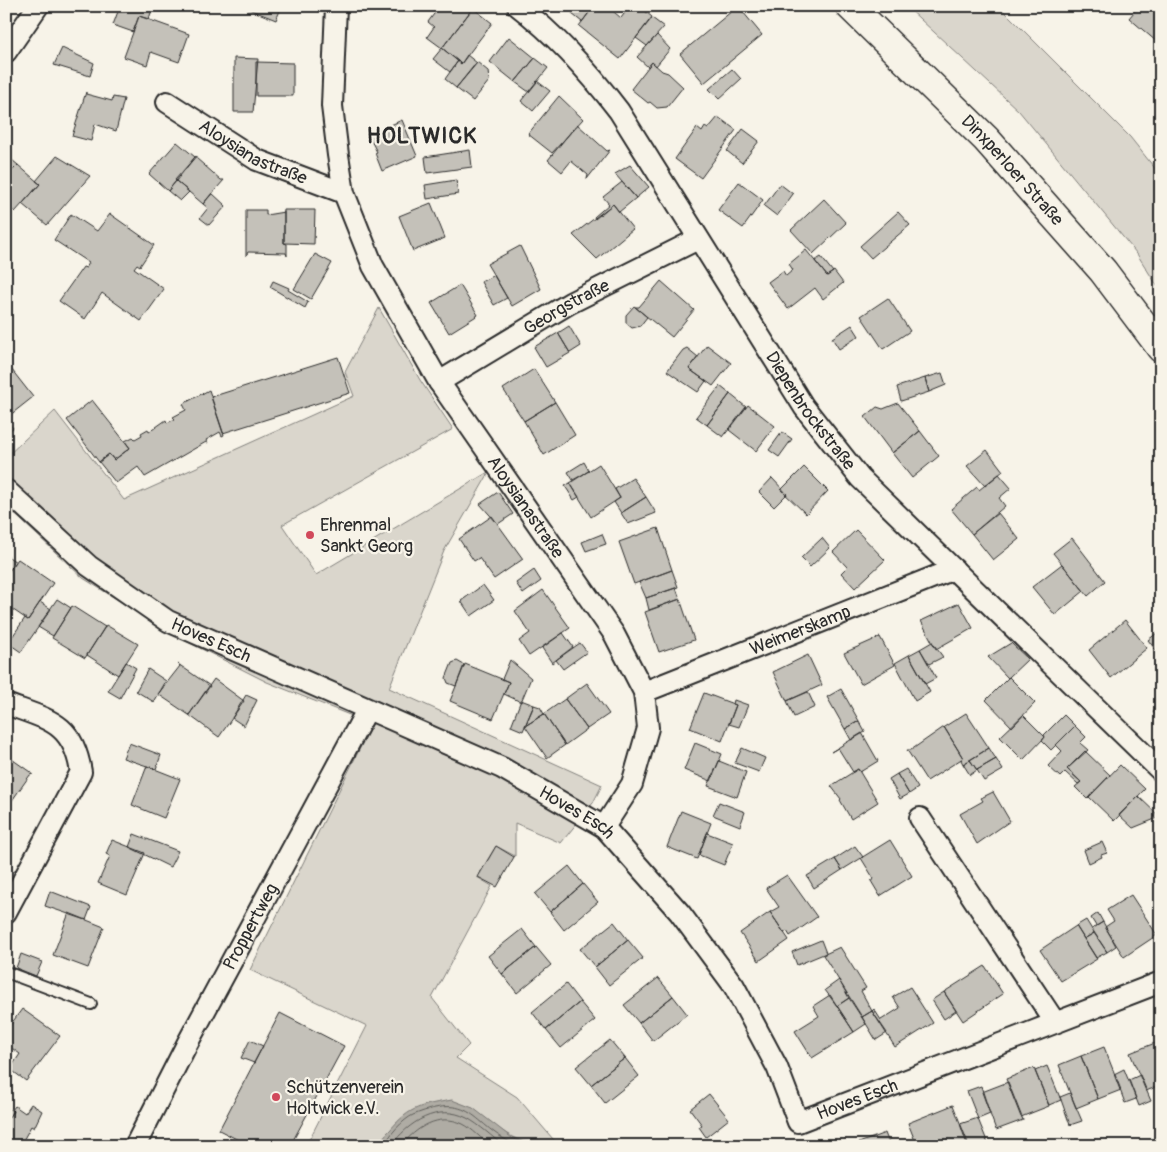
<svg xmlns="http://www.w3.org/2000/svg" width="1167" height="1152" font-family="Pangolin,sans-serif">
<style>
.green{fill:#dad6cc;stroke:#82807c}
.water{fill:#afaca4;stroke:#7a7874}
.lines{fill:none;stroke-linecap:round;stroke-linejoin:round}
.shore{stroke:#605f5b;stroke-width:1}
.building{fill:#c4c1b9;stroke:#2b2b2b}
.lane-casing{stroke:#2b2b2b;stroke-width:14}
.street-casing{stroke:#2b2b2b;stroke-width:24}
.secondary-casing{stroke:#2b2b2b;stroke-width:31}
.lane{stroke:#f7f3e8;stroke-width:10}
.street{stroke:#f7f3e8;stroke-width:20}
.secondary{stroke:#f7f3e8;stroke-width:28}
.poi-dot{fill:#d1495b;stroke:#f7f3e8;stroke-width:2}
.labels{text-anchor:middle;stroke-width:4.5;stroke-linejoin:round;paint-order:stroke}
.street-label{font-size:18px;fill:#2b2b2b;stroke:#f7f3e8}
.poi-label{font-size:18px;fill:#2b2b2b;stroke:#f7f3e8;text-anchor:start}
.district-label{font-size:22px;font-weight:bold;letter-spacing:1px;fill:#2b2b2b;stroke:#f7f3e8}
</style>
<rect width="100%" height="100%" fill="#f7f3e8"/>
<filter id="ink" filterUnits="userSpaceOnUse"><feTurbulence type="fractalNoise" baseFrequency=".02" numOctaves="2"/><feDisplacementMap in="SourceGraphic" scale="10" xChannelSelector="R" yChannelSelector="G"/><feConvolveMatrix kernelMatrix="1 2 1 2 8 2 1 2 1" color-interpolation-filters="sRGB"/></filter>
<g filter="url(#ink)">
<path class="green" d="M906 6H999L1130 137 1161 176V292L1137 254 1019 111Z
M379 308 420 380 453 429 282 525 316 575 490 471 444 551 389 688 602 785 593 803 561 843 515 823V856L496 846 477 877 492 886 432 998 469 1045 456 1058 517 1097 559 1146C534 1146 519 1143 498 1128L381 1140 380 1146H306L367 1026 250 970 372 724 267 682 172 634 83 578 6 506V457L55 411 124 500 354 396 345 372Z"/>
<path class="water" d="M452 1100 473 1108 512 1138 531 1146H380C381 1139 385 1135 390 1130 410 1106 423 1105 452 1100Z"/>
<g class="lines">
<path class="shore" d="M385 1146C387 1136 404 1119 413 1115 477 1089 472 1130 520 1146
M391 1146C408 1122 438 1103 467 1118 480 1125 492 1137 504 1146
M401 1146C416 1128 438 1112 463 1124 473 1129 481 1139 491 1146"/>
</g>
<path class="building" d="M120 6H153L149 19 139 16 133 32 113 25Z
M241 6H282L276 20Z
M440 6H471L473 8 442 48 427 37 434 27 428 22Z
M577 6H594L582 22 572 14Z
M594 6H607L621 18 630 6H639L652 17 620 59 579 26Z
M738 6 762 35 704 83 680 54Z
M1139 6H1161V38L1157 42 1129 18Z
M473 8 492 23 461 64 442 48Z
M139 16 189 34 179 62 151 52 147 65 124 57Z
M652 18 664 27 647 46 636 38Z
M657 35 670 49 656 66 652 62 648 67 637 57Z
M509 37 535 58 515 82 490 62Z
M62 48 94 63 90 76 54 65Z
M442 48 458 61 450 72 433 59Z
M467 55 477 63 456 88 445 79 458 61 461 64Z
M234 58 258 59 253 112H234Z
M535 58 548 68 529 92 515 82Z
M256 62 293 63V96H256Z
M477 62 488 71 489 81 473 101 456 88Z
M652 62 662 71 668 73 683 87 667 107 657 108 650 102 648 103 631 89Z
M732 69 741 79 719 99 709 89Z
M537 81 550 91 533 111 521 101Z
M86 92V94L112 101 113 97 124 99 116 131 95 124 91 141 72 136Z
M559 96 583 119 552 153 528 134Z
M718 117 736 130 701 178 675 159 697 128 702 132 705 127 708 129Z
M402 120 417 156 382 171 375 153 377 152 368 135Z
M577 124 607 151 610 150 587 179 588 175 571 161 562 172 548 160Z
M743 129 759 141 742 163 727 151Z
M177 142 195 157 168 191 149 174Z
M470 150 472 167 427 173 425 157Z
M6 155 18 165 6 177Z
M57 156 90 176 47 225 22 204 40 184 36 181Z
M196 156V158L221 180H224L203 204 175 180Z
M18 165 40 184 15 212 6 204V177Z
M630 165 649 187 636 198 615 174Z
M456 180 458 194 427 199 425 185Z
M176 181 189 192 180 201 168 191Z
M622 182 636 198 619 212 613 204 595 219 594 217 609 204 603 197Z
M739 182 763 200 743 228 718 210Z
M780 184 793 194 777 216 764 206Z
M212 193 226 206 209 225 200 218 208 208 203 204Z
M824 199 846 223 813 254 791 230Z
M431 203 445 238 413 251 399 216Z
M613 204 633 229 597 259 573 235Z
M246 210H266V215L284 212V243L287 244V256L286 253 248 252 246 256Z
M284 210H315L314 244 284 243Z
M898 212 910 225 871 258 860 246Z
M71 214 97 231 110 214 154 245 140 266 137 264 134 268 164 289 141 321 102 293 85 319 59 301 83 267 86 268 89 263 54 240Z
M520 246 541 289 512 306 487 264Z
M806 250 827 276 834 271 843 283 823 299 815 288 788 309 768 282 783 271 786 276 793 270 789 264Z
M315 254 332 263 311 299 294 289Z
M821 257 833 272 827 276 815 261Z
M494 275 507 298 494 305 481 282Z
M273 281 289 288 288 290 308 302 305 308 270 287Z
M661 281 694 310 672 337 635 307H639Z
M460 285 478 315 449 333 431 303Z
M888 298 910 331 883 349 861 316Z
M634 306 647 317 640 326 632 328 626 323V315Z
M852 325 859 336 839 349 832 338Z
M569 326 581 346 570 353 558 333Z
M558 333 570 353 546 367 534 347Z
M707 345 731 363 713 386 689 369Z
M687 348 698 357 689 369 706 381 698 392 667 371 683 350Z
M338 357 350 393 223 433 211 397Z
M8 365 33 397 9 416 6 413Z
M534 369 555 402 524 421 503 389Z
M942 373 946 385 929 392 925 378Z
M925 378 929 392 901 401 897 387Z
M720 386 730 394 707 425 696 417Z
M209 390 224 435 222 436 220 432 206 440 208 443 206 442 145 477 138 467 116 483 99 462 109 454 114 460 130 448 125 441 133 437 135 439 142 435 141 433 148 429 149 432 166 420 167 423 175 419 173 417 186 410 183 404Z
M730 394 746 407 723 437 707 425Z
M92 400 130 448 114 460 109 454 99 462 67 420Z
M555 402 575 435 544 455 524 421Z
M898 403 920 431 892 453 865 417 877 407 883 409Z
M748 405 775 426 756 451 729 430Z
M6 420 13 428 6 433Z
M920 431 939 456 912 478 892 453Z
M782 432 792 439 779 457 769 450Z
M987 450 1003 471 985 486 967 466Z
M584 462 589 471 573 480 568 472Z
M599 464 620 498 591 517 570 483Z
M804 467 828 491 806 514 781 490Z
M999 474 1011 488 999 498 1005 506 972 534 951 509 977 487 979 490Z
M633 478 646 497 621 513 614 502 620 498 615 489Z
M772 478 787 494 774 507 759 492Z
M570 483 579 497 574 500 565 486Z
M498 492 513 514 498 524 480 504Z
M646 497 656 513 628 524 621 513Z
M998 513 1019 539 993 560 972 534Z
M492 516 523 559 494 579 479 558 474 561 459 539Z
M658 528 672 570 634 584 619 542Z
M856 530 885 560 855 588 841 573 847 567 833 552Z
M602 534 606 544 586 551 582 542Z
M822 538 830 548 810 567 801 558Z
M1072 538 1105 581 1088 596 1053 553Z
M6 555 16 562 6 575Z
M18 559 53 583 28 620 6 605V575Z
M1062 564 1084 591 1055 615 1032 587Z
M534 570 541 581 523 594 516 583Z
M672 570 678 587 646 598 639 582Z
M483 585 494 600 471 616 461 601Z
M676 588 680 599 649 610 646 598Z
M543 590 570 628 529 656 519 641 530 633 515 611Z
M57 599 71 608 53 636 38 627Z
M680 599 694 640 659 652 645 612Z
M40 602 51 609 21 652 8 643 25 618 28 620Z
M959 603 973 628 936 649 921 621Z
M72 606 105 627 85 658 52 638Z
M1125 620 1147 648 1111 678 1089 650Z
M106 625 138 644 118 675 87 655Z
M1161 630V651L1158 653 1148 640Z
M563 633 573 647 552 663 542 648Z
M880 637 895 665 861 684 844 653Z
M932 642 943 657 929 664 920 649Z
M580 643 587 652 563 669 556 660Z
M1011 643 1028 659 1008 678 988 657Z
M920 649 936 678 925 684 909 655Z
M808 655 822 685 787 701 773 672Z
M909 655 930 692 915 701 895 663Z
M510 660 531 678 521 702 504 694 509 682 502 679Z
M457 661 464 665 456 686 448 683 446 678 452 663Z
M126 662 136 668 120 698 108 691Z
M178 664 210 686 189 715 158 694 180 666Z
M465 664 509 682 493 719 450 701Z
M148 669 166 681 154 702 136 691Z
M1009 677 1035 703 1012 727 986 700Z
M214 679 244 701 219 737 189 715Z
M587 683 609 714 587 729 565 699Z
M841 689 859 721 845 729 827 697Z
M808 692 815 707 794 717 787 701Z
M704 693 736 705 722 741 690 728Z
M246 695 257 700 244 726 232 718Z
M565 699 587 729 565 745 544 714Z
M521 700 534 705 523 731 511 726Z
M734 700 748 705 739 727 729 724 736 705 733 704Z
M534 705 540 707 544 714 525 726Z
M1161 707V722L1153 712Z
M966 713 989 748 963 764 961 760 963 758 944 727Z
M544 714 565 745 547 758 525 726Z
M1023 715 1045 737 1023 760 1000 737Z
M1064 715 1075 726 1051 750 1042 741 1045 737 1044 735Z
M859 721 865 732 851 740 845 729Z
M1075 726 1086 737 1080 743 1088 750 1067 769 1081 782 1078 784 1065 772 1060 777 1048 766 1062 751 1056 745Z
M944 727 963 758 927 781 907 750H911Z
M862 733 878 761 860 772 858 769 853 772 838 748 831 752Z
M129 743 161 755 156 769 123 758Z
M695 743 722 754 711 781 684 770Z
M742 748 765 758 759 772 735 763Z
M989 748 996 759 977 770 970 760Z
M1085 751 1110 775 1087 799 1075 787 1081 782 1067 769Z
M6 755 33 774 30 775 6 809Z
M996 759 1003 770 984 781 977 770Z
M970 760 977 770 970 775 963 764Z
M719 761 746 772 737 797 708 786Z
M1120 765 1145 789 1114 821 1089 797Z
M147 766 180 779 164 818 132 805Z
M858 769 878 802 851 819 840 800 841 799 831 786Z
M906 769 918 788 909 794 897 774Z
M897 774 909 794 900 799 889 779Z
M993 792 1010 821 977 844 960 814 983 801 981 798Z
M1138 796 1160 817 1133 828 1119 815Z
M719 802 745 812 740 826 713 815Z
M681 811 711 823 697 859 667 847Z
M707 833 733 843 724 865 699 855Z
M134 834 178 851 170 867 129 847Z
M112 840 145 853 127 895 98 883 110 856 106 854Z
M890 840 912 876 880 896 871 881 874 879 861 858Z
M1102 842 1107 853 1101 855 1102 857 1089 863 1084 850Z
M496 846 514 857 497 887 478 877Z
M855 846 863 857 842 870 835 859Z
M835 859 842 870 814 888 807 876Z
M569 866 583 884 550 912 535 894Z
M787 875 817 917 790 936 787 931 784 933 770 912 779 907 766 888Z
M583 884 598 902 564 930 550 912Z
M50 891 91 907 86 920 45 906Z
M1131 895 1157 935 1124 957 1105 927 1114 921 1107 910Z
M770 912 789 940 759 961 740 933Z
M69 913 104 927 88 968 53 955Z
M1098 913 1103 922 1096 926 1091 918Z
M1086 920 1094 933 1084 939 1076 926Z
M614 922 628 940 595 967 580 949Z
M1103 922 1116 946 1107 952 1092 929Z
M1076 926 1097 959 1061 981 1040 950Z
M522 929 536 947 502 974 488 956Z
M1094 933 1107 952 1096 958 1084 939Z
M628 940 643 958 609 985 595 967Z
M821 940 826 953 797 965 792 952Z
M536 947 551 965 517 993 502 974Z
M840 947 866 988 861 991 872 1011 862 1017 823 955Z
M21 954 42 962 36 976 16 968Z
M985 966 1003 994 963 1021 944 992Z
M658 978 673 996 639 1023 624 1005Z
M839 980 849 998 837 1006 825 990Z
M566 984 580 1002 546 1030 532 1012Z
M910 987 933 1023 895 1047 872 1011 874 1009 881 1020 900 1008 893 997Z
M944 992 956 1011 944 1019 932 1000Z
M830 995 854 1032 812 1058 795 1031 819 1016 813 1006Z
M673 996 687 1014 653 1041 639 1023Z
M849 998 866 1024 854 1032 837 1006Z
M580 1002 595 1020 561 1048 546 1030Z
M22 1009 60 1036 26 1081 10 1069 20 1054 6 1044V1031Z
M872 1011 887 1033 876 1040 862 1017Z
M280 1013 344 1046 290 1146H250L219 1130Z
M250 1040 263 1046 254 1063 241 1058Z
M610 1040 625 1058 591 1085 576 1067Z
M1161 1041V1058L1155 1043Z
M1155 1043 1161 1058V1085L1146 1091 1130 1053Z
M1104 1047 1121 1090 1098 1099 1081 1056Z
M1081 1056 1098 1099 1076 1108 1059 1065Z
M625 1058 639 1076 605 1103 591 1085Z
M1047 1066 1061 1100 1049 1105 1035 1071Z
M1034 1068 1049 1106 1021 1117 1006 1079Z
M1124 1069 1136 1099 1125 1103 1114 1074Z
M1140 1075 1151 1101 1139 1106 1129 1080Z
M1008 1082 1023 1120 996 1130 982 1092Z
M981 1086 990 1114 978 1119 967 1091Z
M1070 1093 1082 1121 1070 1125 1060 1097Z
M709 1094 729 1119 706 1137 699 1127 702 1125 690 1109Z
M31 1104 42 1111 34 1128 31 1126 20 1146H6V1121L13 1111 12 1110 15 1106 25 1113Z
M953 1105 968 1143 961 1146H917L908 1123Z
M6 1107 13 1111 6 1121Z
M978 1118V1119L989 1146H968L967 1144 960 1124Z
M885 1133 890 1146H851Z"/>
<g class="lines">
<g class="lane-casing">
<path id="lane" d="M6 972 91 1004"/>
</g>
<g class="street-casing">
<g id="street">
<path id="s1" d="M336 6 332 106 338 155 344 193 373 266 439 382 614 634 644 692 648 728 632 784 604 827"/>
<path id="s2" d="M518 6C557 36 590 73 619 111L804 407 860 478 1161 771"/>
<path d="M6 52 38 6"/>
<path id="s3" d="M167 102 257 160 344 193"/>
<path id="s4" d="M439 382 570 303 698 239"/>
<path id="s5" d="M6 490 89 566 168 621 502 768 604 827 680 913 734 986 777 1067 798 1122 1161 982"/>
<path id="s6" d="M644 692 954 569"/>
<path d="M6 704C49 720 73 722 81 772L6 912"/>
<path d="M920 818 1055 1022"/>
<path id="s7" d="M135 1146 187 1044 367 710"/>
</g>
</g>
<g class="secondary-casing">
<g id="secondary">
<path id="s8" d="M850 6 986 139 1103 271 1161 348"/>
</g>
</g>
<use href="#lane" class="lane"/>
<use href="#street" class="street"/>
<use href="#secondary" class="secondary"/>
</g>
</g>
<g class="poi-dot">
<circle cx="310" cy="535" r="5"/>
<circle cx="276" cy="1097" r="5"/>
</g>
<g class="labels">
<g class="street-label">
<text dy="6" stroke="none"><textPath href="#s3" startOffset="100">Aloysianastraße</textPath></text>
<text dy="6" stroke="none"><textPath href="#s8" startOffset="231">Dinxperloer Straße</textPath></text>
<text dy="6" stroke="none"><textPath href="#s4" startOffset="148">Georgstraße</textPath></text>
<text dy="6" stroke="none"><textPath href="#s2" startOffset="502">Diepenbrockstraße</textPath></text>
<text dy="6" stroke="none"><textPath href="#s1" startOffset="552">Aloysianastraße</textPath></text>
<text dy="6" stroke="none"><textPath href="#s6" startOffset="168">Weimerskamp</textPath></text>
<text dy="6" stroke="none"><textPath href="#s5" startOffset="256">Hoves Esch</textPath></text>
<text dy="6" stroke="none"><textPath href="#s5" startOffset="661">Hoves Esch</textPath></text>
<text dy="6" stroke="none"><textPath href="#s7" startOffset="248">Proppertweg</textPath></text>
<text dy="6" stroke="none"><textPath href="#s5" startOffset="1111">Hoves Esch</textPath></text>
</g>
<g class="poi-label">
<text x="320" y="531">Ehrenmal<tspan x="320" dy="21">Sankt Georg</tspan></text>
<text x="286" y="1093">Schützenverein<tspan x="286" dy="21">Holtwick e.V.</tspan></text>
</g>
<g class="district-label">
<text x="422" y="143">HOLTWICK</text>
</g>
</g>
<rect width="1167" height="1152" fill="none" stroke="#f7f3e8" stroke-width="25"/>
<rect x="12" y="12" width="1142" height="1127" fill="none" stroke="#2b2b2b" stroke-width="2" filter="url(#ink)"/>
</svg>
